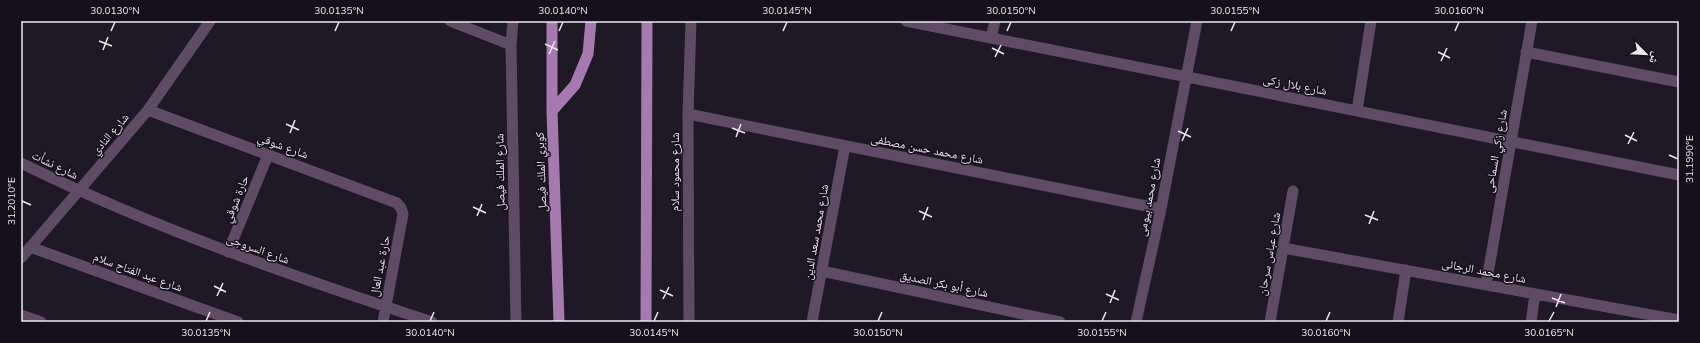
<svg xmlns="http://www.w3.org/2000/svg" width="1700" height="343" font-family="Mulish,'Noto Naskh Arabic',sans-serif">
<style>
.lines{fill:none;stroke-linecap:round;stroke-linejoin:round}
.minor{stroke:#604b65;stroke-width:11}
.tertiary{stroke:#604b65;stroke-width:11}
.primary{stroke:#a67ab1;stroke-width:11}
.ticks{fill:none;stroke:#eee8f2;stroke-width:1.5}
.labels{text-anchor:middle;stroke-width:3;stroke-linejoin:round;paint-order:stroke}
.street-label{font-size:12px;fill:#eee8f2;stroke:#160f1c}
.neatline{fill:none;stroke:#eee8f2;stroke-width:1.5}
.ticks-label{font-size:10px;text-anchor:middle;fill:#eee8f2}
</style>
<rect width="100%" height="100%" fill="#1f1825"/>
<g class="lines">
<path class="minor" d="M450 21 511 45
M513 21 511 45 516 322
M906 21 1679 175
M991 38 995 21
M1526 52 1679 82
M148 110 397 203 401 208 403 214 383 322
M1357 111 1371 21
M688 114 1161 209
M21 163C153 228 292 276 432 322
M30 247 238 322
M1283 248 1679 320
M228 252 268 155
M21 258 148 110 210 21
M822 271 1060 322
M1486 285 1532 21
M21 315 41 322
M812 322 845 146
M1136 322 1161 209 1197 21
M1270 322 1293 191
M1398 322 1406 270
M1531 322 1535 294"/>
<path class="tertiary" d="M689 322 688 114 691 21"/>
<path class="primary" d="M552 21V111L559 322
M552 111 575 85 588 54 591 21
M646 322 647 21"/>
</g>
<path class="ticks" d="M111 31 115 22M335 31 339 22M559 31 563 22M783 31 787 22M1007 31 1011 22M1231 31 1235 22M1455 31 1459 22M99 41 112 46M545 44 558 50M992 48 1004 54M103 50 108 37M1438 52 1450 58M549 54 555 41M995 57 1001 45M1441 61 1447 48M286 124 299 130M732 128 745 133M1178 131 1191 137M290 133 295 120M1625 135 1637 141M736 137 741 124M1182 141 1188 128M1628 144 1634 132M1669 155 1678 159M22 201 31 205M473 207 486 213M919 211 932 217M1365 215 1378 220M477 216 482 204M923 220 928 207M1369 224 1374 211M214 286 226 292M660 290 673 296M1106 294 1119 300M217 296 223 283M1552 298 1565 303M663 299 669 287M1110 303 1115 290M1556 307 1561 294M206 321 210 312M430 321 434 312M654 321 658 312M878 321 882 312M1102 321 1106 312M1326 321 1330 312M1549 321 1554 312"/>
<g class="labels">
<g class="street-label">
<text transform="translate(1295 85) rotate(11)" y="4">شارع بلال زكى</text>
<text transform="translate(110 134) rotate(-49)" y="4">شارع النادي</text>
<text transform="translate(283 146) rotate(20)" y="4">شارع شوقي</text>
<text transform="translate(927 149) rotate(11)" y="4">شارع محمد حسن مصطفى</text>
<text transform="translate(1496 151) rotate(-80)" y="4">شارع زكي السماحى</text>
<text transform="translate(55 165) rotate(26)" y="4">شارع نشأت</text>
<text transform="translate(500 172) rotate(-91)" y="4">شارع الملك فيصل</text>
<text transform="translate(541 172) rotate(-92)" y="4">كوبري الملك فيصل</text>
<text transform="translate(675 172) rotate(-90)" y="4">شارع محمود سلام</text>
<text transform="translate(1149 197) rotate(-79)" y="4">شارع محمد بيومى</text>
<text transform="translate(236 199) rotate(-68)" y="4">حارة شوقي</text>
<text transform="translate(816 232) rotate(-80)" y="4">شارع محمد سعد الدين</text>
<text transform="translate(258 249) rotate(20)" y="4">شارع السروجى</text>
<text transform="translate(1269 254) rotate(-80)" y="4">شارع عباس سرحان</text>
<text transform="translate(380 266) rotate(-79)" y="4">حارة عبد العال</text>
<text transform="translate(1484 271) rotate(11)" y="4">شارع محمد الرجائى</text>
<text transform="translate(138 272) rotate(20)" y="4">شارع عبد الفتاح سلام</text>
<text transform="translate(944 284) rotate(12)" y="4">شارع أبو بكر الصديق</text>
</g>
</g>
<rect width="1700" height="343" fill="none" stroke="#160f1c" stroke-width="44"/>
<g transform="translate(1646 54) rotate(114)" stroke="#160f1c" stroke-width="3" paint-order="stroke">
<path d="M0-3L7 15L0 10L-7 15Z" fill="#eee8f2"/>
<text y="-6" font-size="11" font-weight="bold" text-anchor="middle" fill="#eee8f2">ش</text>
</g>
<rect x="22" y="22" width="1656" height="299" class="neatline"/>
<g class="ticks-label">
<text x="115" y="14">30.0130°N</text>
<text x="339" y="14">30.0135°N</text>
<text x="563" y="14">30.0140°N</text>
<text x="787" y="14">30.0145°N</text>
<text x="1011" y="14">30.0150°N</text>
<text x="1235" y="14">30.0155°N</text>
<text x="1459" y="14">30.0160°N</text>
<text transform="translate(1689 159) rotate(-90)" y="4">31.1990°E</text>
<text transform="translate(11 201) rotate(-90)" y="4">31.2010°E</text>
<text x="206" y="336">30.0135°N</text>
<text x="430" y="336">30.0140°N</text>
<text x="654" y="336">30.0145°N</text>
<text x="878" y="336">30.0150°N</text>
<text x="1102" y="336">30.0155°N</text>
<text x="1326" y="336">30.0160°N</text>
<text x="1549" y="336">30.0165°N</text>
</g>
</svg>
